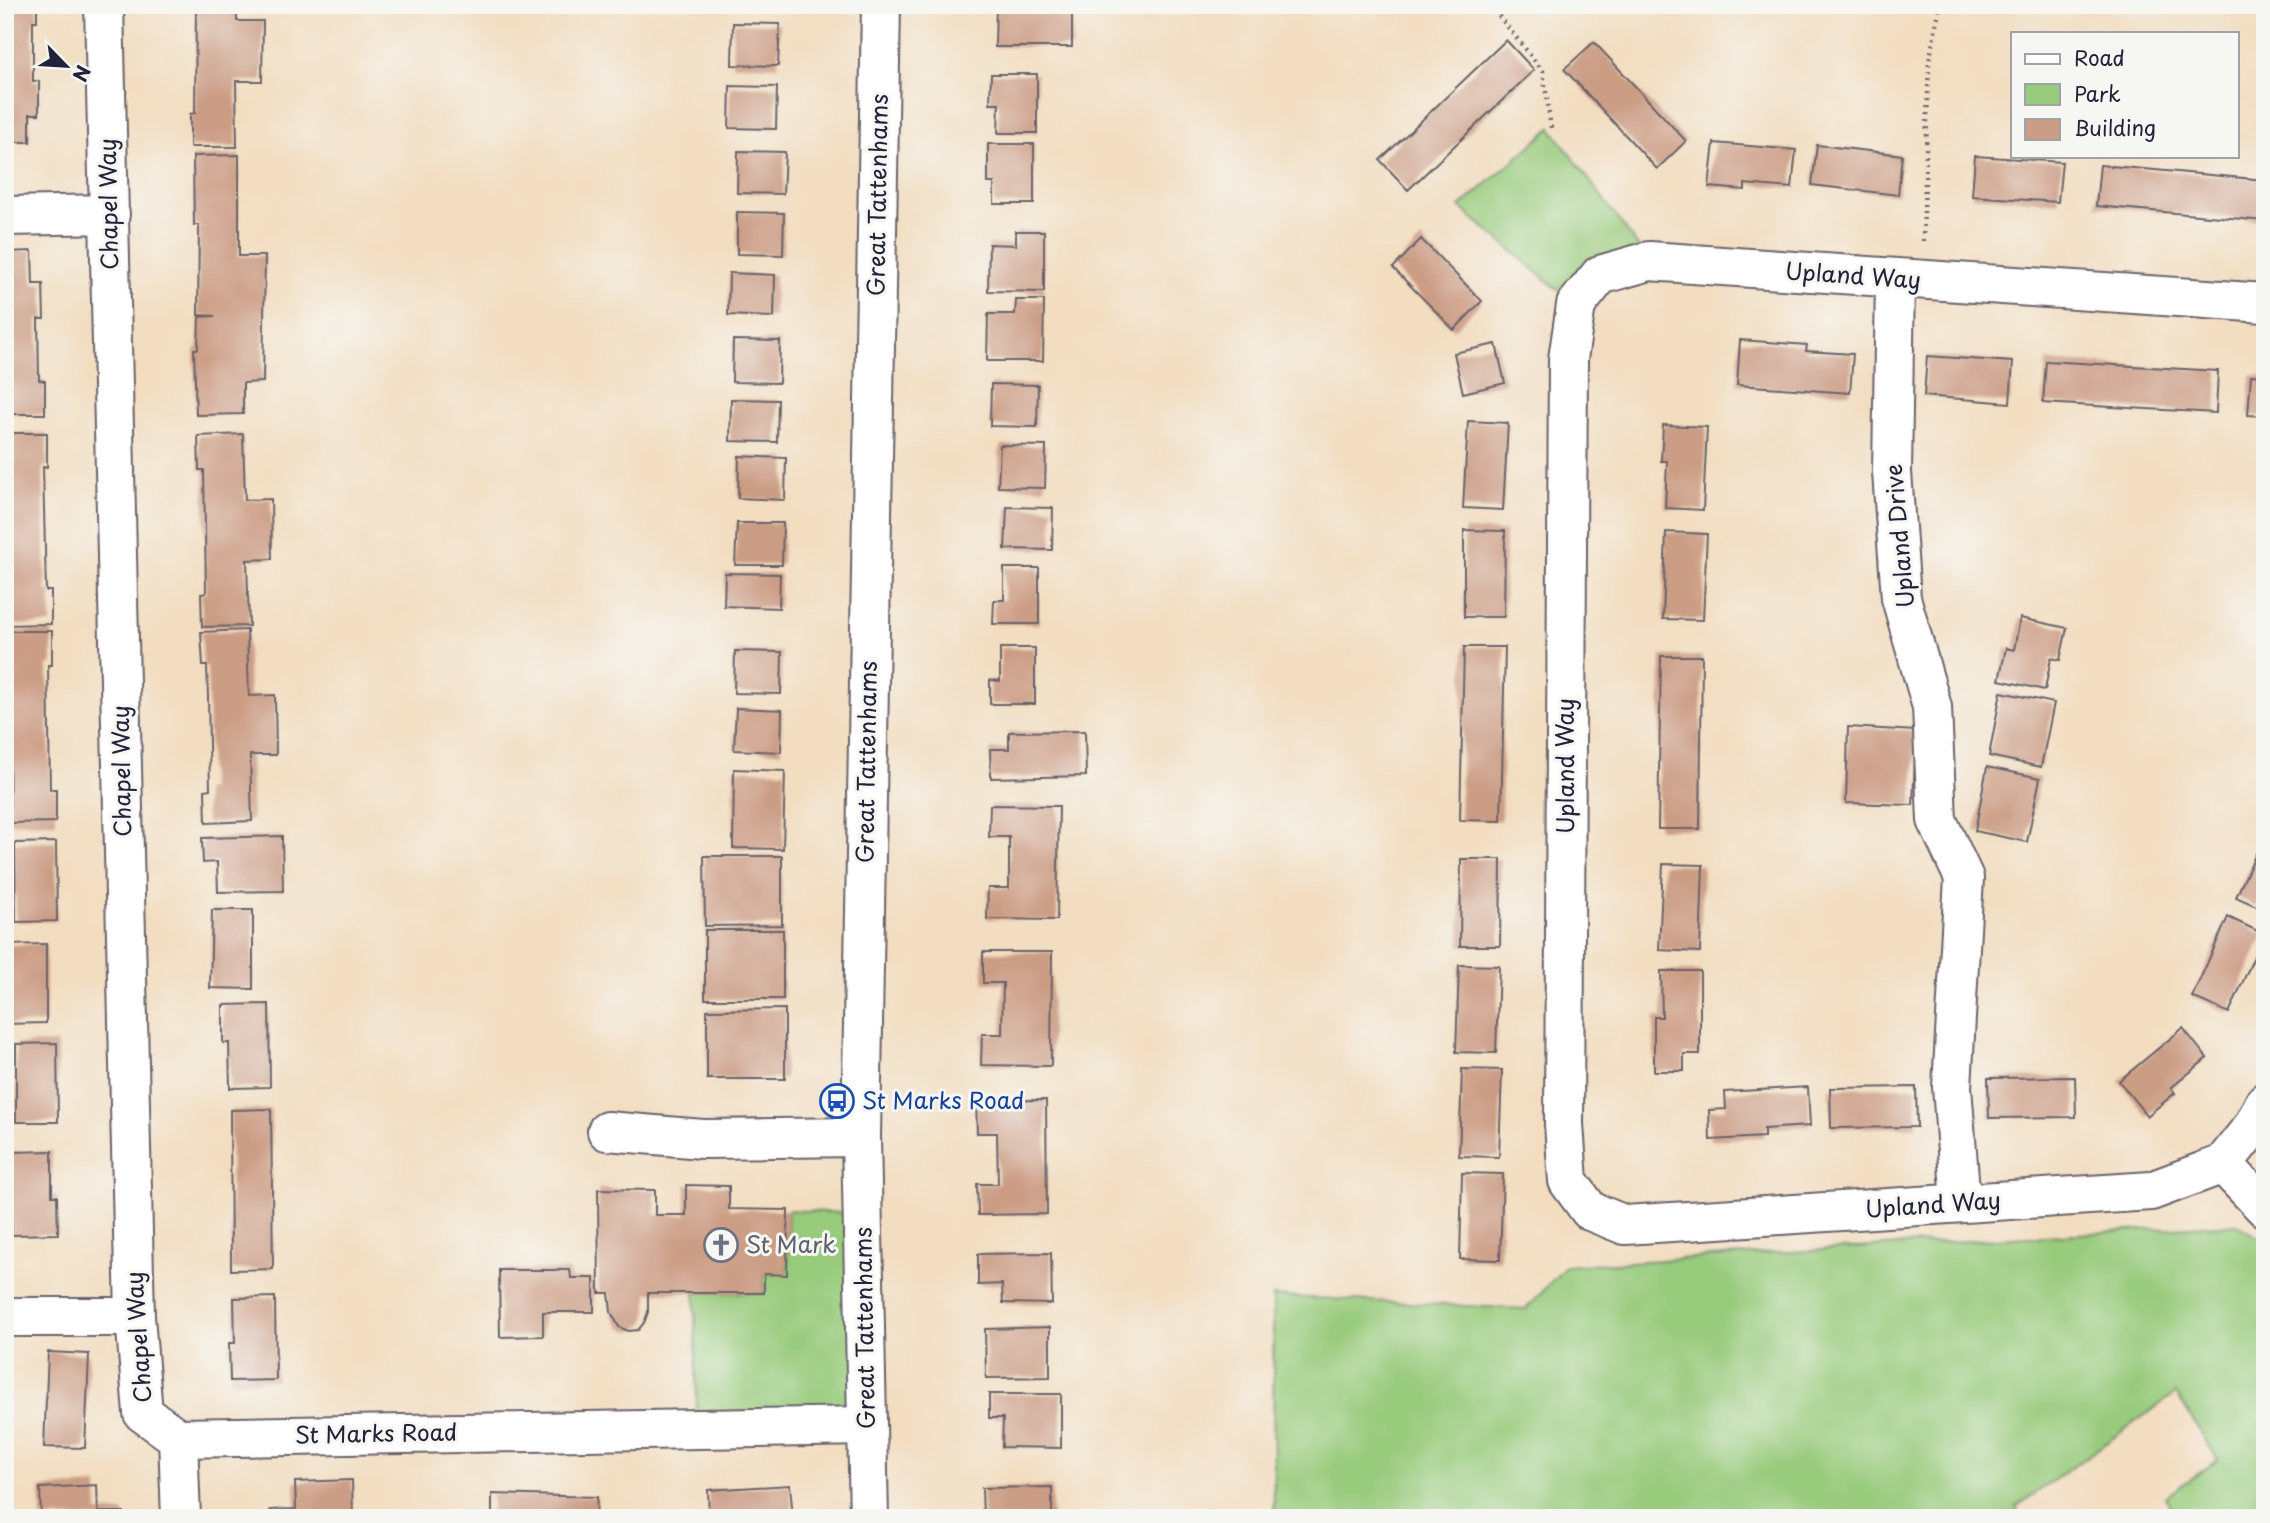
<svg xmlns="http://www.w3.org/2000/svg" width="2270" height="1523" font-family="'Playpen Sans',sans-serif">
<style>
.green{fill:#98cb7b;stroke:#5d765b;stroke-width:2}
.building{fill:#cc9d85}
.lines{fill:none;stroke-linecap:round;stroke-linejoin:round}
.minor-casing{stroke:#6b636a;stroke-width:42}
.major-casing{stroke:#6b636a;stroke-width:42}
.path{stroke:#6b636a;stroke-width:4.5;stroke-dasharray:2 5;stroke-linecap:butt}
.minor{stroke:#fff;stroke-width:38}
.major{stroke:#fff;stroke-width:38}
.labels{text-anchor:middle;stroke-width:6;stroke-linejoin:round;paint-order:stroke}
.street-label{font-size:23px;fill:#22223b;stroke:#f6f6f2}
.transit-label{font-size:23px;fill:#164399;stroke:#f6f6f2;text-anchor:start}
.worship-label{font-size:23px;fill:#5b616d;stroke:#f6f6f2;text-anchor:start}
</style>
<rect width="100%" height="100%" fill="#f6f6f2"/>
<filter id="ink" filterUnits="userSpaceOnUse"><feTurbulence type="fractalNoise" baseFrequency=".0143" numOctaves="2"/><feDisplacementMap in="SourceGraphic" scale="14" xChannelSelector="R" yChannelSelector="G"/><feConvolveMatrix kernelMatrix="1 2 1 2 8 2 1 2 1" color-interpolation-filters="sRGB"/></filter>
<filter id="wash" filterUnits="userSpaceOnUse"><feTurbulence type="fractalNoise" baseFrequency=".00686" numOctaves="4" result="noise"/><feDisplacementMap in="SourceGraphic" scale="28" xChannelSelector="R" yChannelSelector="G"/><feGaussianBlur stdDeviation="1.57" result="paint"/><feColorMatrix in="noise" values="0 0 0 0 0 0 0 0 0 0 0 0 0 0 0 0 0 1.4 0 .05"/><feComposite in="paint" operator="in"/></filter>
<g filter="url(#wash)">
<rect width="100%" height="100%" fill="#f2ddc0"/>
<path class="green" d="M1551 128 1649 261 1576 305 1460 207Z
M788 1210 864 1214 867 1426 697 1429 695 1293H764V1274H787Z
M2237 1224 2265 1242V1518H2179L2165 1497 2218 1460 2176 1393 2016 1507 2022 1518H1274L1273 1296 1526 1309 1566 1266Z"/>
<g id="blocks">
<path class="building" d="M5 5H37V21H33V81H39V114H30V142H5Z
M196 5H237V21H263L262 81H236L237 147H190V114L195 113Z
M996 5H1072V47H995Z
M733 23 780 24 778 66 732 65Z
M1506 40 1534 70 1408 190 1380 160Z
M1594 42 1686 141 1657 169 1564 69Z
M991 74H1037V133H998L999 103H990Z
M730 86 777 87 776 129 729 128Z
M1714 143 1796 150 1792 188 1745 184V190L1709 187Z
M988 144H1034V204H994V183H988Z
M1817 145 1902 155 1898 195 1812 185Z
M738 151 785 152 783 194 737 193Z
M239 155V256H265L263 382 243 383V414L196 415 194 349H198L199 317 215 316 198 315 199 225H194L193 156Z
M1975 156 2062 162 2058 202 1972 196Z
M2100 165 2265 180V221L2096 206Z
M737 212 784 213 783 255 737 254Z
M1016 231H1044V292L988 291 989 244 1016 245Z
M1421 239 1482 301 1454 330 1393 268Z
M32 251 33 284H43L44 319H38L39 380 45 381V414H5V252Z
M729 273 775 275 774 317 728 315Z
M1016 300H1044L1043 361H987L988 314H1015Z
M733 340 780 341 779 383 732 382Z
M1740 340 1807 345 1806 351 1853 354 1850 393 1737 385Z
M1496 344 1505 383 1463 393 1454 353Z
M1927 356 2013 362 2010 403 1924 396Z
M2046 361 2218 371 2216 413 2043 403Z
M2251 375 2265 376V416L2248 415Z
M991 384 1038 385 1037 427 990 426Z
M731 399 778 400 777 442 730 441Z
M1468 421 1508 423 1503 510 1463 508Z
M1663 425 1707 427 1703 510 1665 508 1667 461H1661Z
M5 433H47V467H43L46 591H51V624L5 625Z
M243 434 245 500 271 499 272 559 247 560 249 626 202 627 201 594 206 593 204 470H199L198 436Z
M1000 445 1046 446 1045 488 998 487Z
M739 456 786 458 785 500 738 498Z
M1007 507 1053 508 1052 550 1005 549Z
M737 523H783L782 565H735Z
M1464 530 1505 531 1504 617H1464Z
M1666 532 1707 534 1703 620 1663 619Z
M1004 568H1039V624H993L994 600H1004Z
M725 573 780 574 779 608 724 606Z
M2020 618 2067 628 2060 660 2051 658 2045 690 1999 680 2006 648 2014 650Z
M247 630 249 696 275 695 276 755H250L252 821 206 823 205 790 210 789 208 697 207 666H203L201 632Z
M6 631H52V665H48L50 789H56V822L10 823 9 757H5V697H7Z
M1464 647H1505L1501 821 1460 820Z
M1000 648H1035V704H990V680L1000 681Z
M735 651 782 652 781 694 734 693Z
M1661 656H1702L1700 829H1658Z
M2001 692 2054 703 2041 767 1989 756Z
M736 708 782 710 781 752 734 750Z
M1848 727 1916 731 1913 805 1846 803Z
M1085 731 1086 776 991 778 990 749H1009V732Z
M1987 767 2040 778 2027 842 1975 831Z
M734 769 785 771 783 849 733 848Z
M990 805 1059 806 1057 920 987 919 988 888H1009V837H989Z
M2265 834V910L2236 897Z
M282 836 283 891 218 892 217 862 203 863 202 838Z
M56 842 57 921 16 922 15 843Z
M704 856H782V925L705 926Z
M1461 859H1501L1500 946H1460Z
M1663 864 1703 865 1700 952 1659 950Z
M212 910H253V989L210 988Z
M2228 917 2264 934 2229 1013 2192 997Z
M705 930H783V999H705Z
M46 944V1023L5 1024V945Z
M983 952H1052L1051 1066 981 1065 982 1034H1002L1003 983H983Z
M1459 965 1499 966 1496 1053 1456 1052Z
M1661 971H1700V1054H1684V1071H1654V1017H1662Z
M269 1004 270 1087 230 1088 229 1043H223V1005Z
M785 1009V1079H707V1010Z
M2183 1028 2207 1058 2171 1088 2175 1093 2147 1116 2119 1081Z
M57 1043 58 1122H16V1044Z
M1462 1069 1502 1070 1499 1157 1459 1156Z
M2075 1077 2076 1117 1989 1118 1988 1078Z
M1808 1087 1810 1126 1764 1129V1137L1710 1140 1709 1110 1726 1109 1725 1092Z
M1916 1087 1917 1127 1831 1128 1830 1088Z
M1046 1100 1047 1214 978 1215 977 1184H998L997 1133H977L976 1101Z
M271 1109 273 1269 231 1270 230 1110Z
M52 1151V1196H57L58 1234 12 1235 10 1152Z
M1462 1173 1503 1174 1500 1260 1460 1259Z
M686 1185 729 1186V1209L788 1210 787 1275 764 1274V1293H648V1312L644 1323 638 1330 628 1331 619 1327 611 1312 609 1293H599L598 1189 655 1190V1215H686Z
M1051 1253 1052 1304 1003 1303 1002 1284 978 1285V1254Z
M499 1270H570L571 1278H594V1312H543V1336L500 1337Z
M275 1297 276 1380 230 1381 229 1343H235L234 1298Z
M1050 1327V1377L986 1378 985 1329Z
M48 1352 89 1354 85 1448 44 1447Z
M989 1394H1061V1448L1002 1447 1003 1418H989Z
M352 1480 353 1518H270V1510L296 1509 295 1482Z
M97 1485 98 1512H124V1518H41L40 1488Z
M790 1485 793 1518H709L708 1490Z
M1052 1487V1518H983L982 1488Z
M492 1494 597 1497 596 1518H492Z"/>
</g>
</g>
<g filter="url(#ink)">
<use href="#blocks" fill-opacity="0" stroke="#6b636a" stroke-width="2"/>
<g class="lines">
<g class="minor-casing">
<path id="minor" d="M104 5 135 1317 143 1413 178 1438
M5 216 110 214
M1895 279 1892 472 1901 598 1932 707 1937 820 1964 878 1952 1087 1961 1203
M2265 303 1649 261 1600 275 1576 305 1568 359 1564 1124 1568 1181 1590 1211 1625 1225 2151 1191 2223 1164 2253 1126 2265 1102
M607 1131 703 1139 861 1137
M2223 1164 2265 1208
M5 1317H135
M178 1438 867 1426
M178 1438 181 1518"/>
</g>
<g class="major-casing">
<path id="major" d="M869 1518 861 1137 881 5"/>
</g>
<path class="path" d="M1490 5 1543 71 1551 128
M1923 241 1929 62 1940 5"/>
<use href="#minor" class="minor"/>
<use href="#major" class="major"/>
</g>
</g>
<defs>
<g id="bus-ring" transform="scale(1.75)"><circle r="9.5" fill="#f6f6f2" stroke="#1a4fb4" stroke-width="1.5"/><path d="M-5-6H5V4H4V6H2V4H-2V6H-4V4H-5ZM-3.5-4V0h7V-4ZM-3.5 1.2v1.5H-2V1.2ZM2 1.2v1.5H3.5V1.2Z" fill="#1a4fb4"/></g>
<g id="church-ring" transform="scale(1.75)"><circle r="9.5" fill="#f6f6f2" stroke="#6b7280" stroke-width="1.5"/><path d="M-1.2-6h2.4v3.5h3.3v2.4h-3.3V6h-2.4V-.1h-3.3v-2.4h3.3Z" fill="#6b7280"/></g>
</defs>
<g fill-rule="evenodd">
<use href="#bus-ring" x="837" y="1101"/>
<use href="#church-ring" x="721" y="1245"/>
</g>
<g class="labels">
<g class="street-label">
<text transform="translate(878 195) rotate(-89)" y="8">Great Tattenhams</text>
<text transform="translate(109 204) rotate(-91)" y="8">Chapel Way</text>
<text transform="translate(1853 276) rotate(4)" y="8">Upland Way</text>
<text transform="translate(1900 536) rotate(-95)" y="8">Upland Drive</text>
<text transform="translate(867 762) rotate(-89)" y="8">Great Tattenhams</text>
<text transform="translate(1566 766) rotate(-90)" y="8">Upland Way</text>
<text transform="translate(122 771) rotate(-91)" y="8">Chapel Way</text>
<text transform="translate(1933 1205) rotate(-4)" y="8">Upland Way</text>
<text transform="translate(865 1328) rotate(-91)" y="8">Great Tattenhams</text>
<text transform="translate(139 1337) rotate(-94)" y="8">Chapel Way</text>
<text transform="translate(376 1434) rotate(-1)" y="8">St Marks Road</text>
</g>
<g class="transit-label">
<text x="862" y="1109">St Marks Road</text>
</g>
<g class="worship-label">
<text x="746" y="1253">St Mark</text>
</g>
</g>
<rect width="2270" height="1523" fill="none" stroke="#f6f6f2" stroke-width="28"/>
<rect x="2011" y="32" width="228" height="126" fill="#f6f6f2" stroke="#a1a1a9" stroke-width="2"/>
<rect x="2025" y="54" width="35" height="10" fill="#ffffff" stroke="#a1a1a9" stroke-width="2"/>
<text x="2074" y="66" font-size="21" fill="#22223b">Road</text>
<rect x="2025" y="84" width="35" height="21" fill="#98cb7b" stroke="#a1a1a9" stroke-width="2"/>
<text x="2074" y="102" font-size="21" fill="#22223b">Park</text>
<rect x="2025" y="119" width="35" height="21" fill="#cc9d85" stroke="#a1a1a9" stroke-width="2"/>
<text x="2074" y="136" font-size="21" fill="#22223b">Building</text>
<g transform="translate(66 66) rotate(115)" stroke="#f6f6f2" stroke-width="5" paint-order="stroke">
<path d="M0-5L12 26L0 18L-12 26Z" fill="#22223b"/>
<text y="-10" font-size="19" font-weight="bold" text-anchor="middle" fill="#22223b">N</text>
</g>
</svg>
